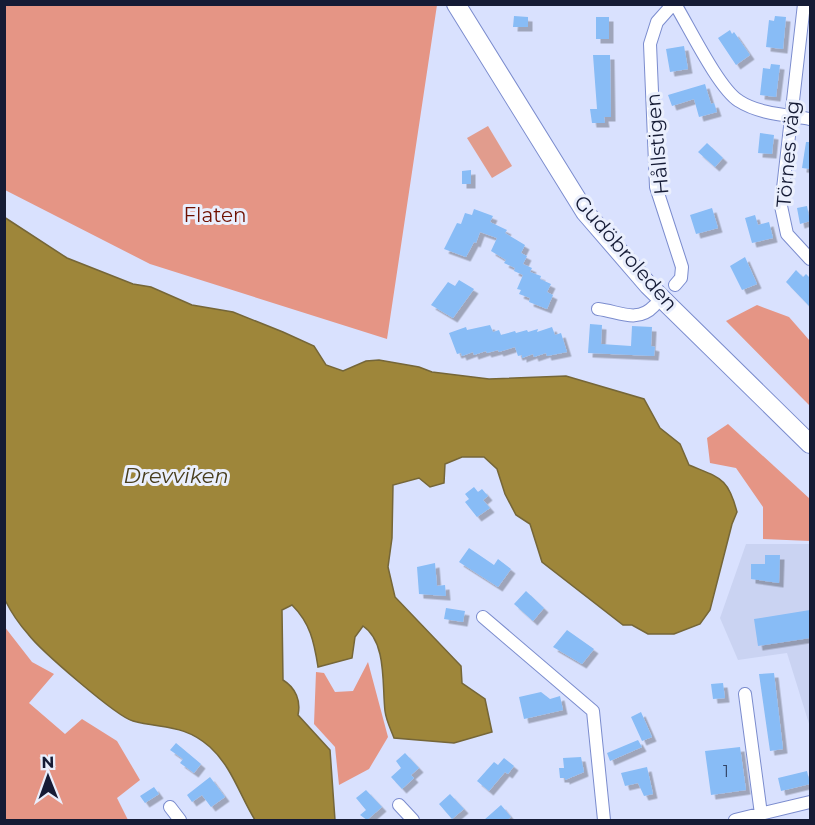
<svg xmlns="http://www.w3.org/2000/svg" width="815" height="825" font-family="Montserrat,sans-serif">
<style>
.built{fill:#cad3f2}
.green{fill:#e19c8d}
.forest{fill:#e59585}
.water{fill:#9e863a;stroke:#756638;stroke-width:1.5}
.building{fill:#88bcf6;filter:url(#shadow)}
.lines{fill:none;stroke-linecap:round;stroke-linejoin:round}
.minor-casing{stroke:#7b8cce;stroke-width:14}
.secondary-casing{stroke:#7b8cce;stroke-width:20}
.minor{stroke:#fff;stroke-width:12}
.secondary{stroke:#fff;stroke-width:18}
.labels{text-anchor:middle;stroke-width:6;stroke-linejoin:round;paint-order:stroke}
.number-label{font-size:16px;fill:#324365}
.street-label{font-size:20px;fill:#151b35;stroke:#eaeffd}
.park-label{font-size:20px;fill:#6f1102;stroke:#eaeffd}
.water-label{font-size:21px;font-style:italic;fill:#483d1c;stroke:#eaeffd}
</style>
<defs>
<filter id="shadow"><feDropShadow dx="4.5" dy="4.5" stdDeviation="0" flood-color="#0004"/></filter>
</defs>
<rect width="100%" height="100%" fill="#d9e1fe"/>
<path class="built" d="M746 544H810V727L787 653 738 660 720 618Z"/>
<path class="green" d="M488 126 512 166 492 178 467 138Z"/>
<path class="forest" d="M4 5H437L387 339 150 264 5 190Z
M757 305 789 317 810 341V406L726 321Z
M728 424 810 499V541L763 539V507L736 468 710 463 707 438Z
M4 626 32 662 54 674 29 703 65 734 82 719 117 741 140 780 117 798 128 820H5Z
M368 662 388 737 369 769 339 785 335 747 314 724 316 672 324 673 335 692 353 691Z"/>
<path class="water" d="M4 217 67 258 133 284 151 287 192 305 233 312 283 332 314 346 326 365 343 371 366 361 379 360 419 367 432 372 489 379 566 376 644 399 660 428 680 444 689 465C720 478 728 477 737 512L732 524 710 610 700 624 674 634H648L632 625H623L542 562 530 524 516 515 505 494 497 469 484 457H462L445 464 444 483 430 487 419 478 393 485 392 538 388 567 395 597 461 666 462 683 485 699 492 732 454 743 394 738C391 730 386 720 385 711 382 685 387 642 363 626L355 637 352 658 318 667C314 641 310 623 292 605L282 610 283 680C296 688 301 701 298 715L330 750 335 820H255C240 796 232 767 210 747 184 724 163 729 133 721 117 717 40 650 28 634 19 624 11 612 5 600Z"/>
<path class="building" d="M514 16 528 17V27H513Z
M775 16 786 17 783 49 766 47 769 20 774 21Z
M596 17H609V39H596Z
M730 30 732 34 734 32 750 55 736 65 718 38Z
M684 46 688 69 670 72 666 49Z
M593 55H610L611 117H604L605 123H592L590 109H597Z
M771 64 780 65 776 97 760 95 763 68 770 69Z
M705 84 711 104 714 103 717 112 699 117 694 99 672 106 668 95Z
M760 133 774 135 772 154 758 153Z
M806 142H810V169L802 168Z
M707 143 723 158 715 167 698 152Z
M471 170V184H462V171Z
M807 206 810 221 800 224 797 208Z
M712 208 718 228 696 234 690 215Z
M474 209 493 216 490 222 507 230 505 233 525 245 521 253 527 256 523 264 532 268 530 272 541 276 540 279 551 284 547 292 553 295 547 309 529 302 530 298 519 294 521 290 517 289 523 275 514 271 515 268 504 263 506 260 491 251 497 238 480 232 476 243 474 242 466 257 444 249 457 223 461 224 465 213 472 215Z
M755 215 758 225 769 222 773 238 752 243 745 218Z
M745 257 757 284 742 290 730 266Z
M796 270 803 277 806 274 810 278V307L786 282Z
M459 280 474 289 453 318 431 305 448 282 455 286Z
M590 324 602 325 601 344 631 346 632 326 652 327 651 346 655 347 654 356 588 353Z
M490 325 493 332 499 330 501 335 515 331 516 333 527 330 528 332 538 329 537 332 552 327 555 335 561 333 567 352 547 356 546 353 534 357 533 354 522 358V355L518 356 515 347 499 352 498 350 487 353 486 351 474 355 473 352 462 356 461 353 457 354 449 333 466 327 467 330Z
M474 487 478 492 482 489 488 496 483 500 490 508 477 517 465 502 469 499 465 494Z
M469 548 494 565 498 559 511 569 498 587 459 562Z
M765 555H780L779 583 751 579V564H765Z
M435 563 437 586 445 585 446 596 419 594 417 567Z
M526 591 544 608 533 621 514 604Z
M446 608 465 611 463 622 444 619Z
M810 610V638L758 646 754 619Z
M567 630 594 649 582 664 553 647Z
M774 673 783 749 770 751 759 674Z
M723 683 725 698 713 699 711 684Z
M541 692 550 699 560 696 563 710 524 719 519 697Z
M641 712 652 737 642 741 631 717Z
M638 740 642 747 610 761 607 753Z
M176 743 201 764 194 773 180 763 183 759 170 750Z
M740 747 746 790 711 795 705 751Z
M405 753 419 768 411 775 414 778 402 789 391 777 401 768 396 761Z
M581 757 584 772 565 780V778H560L559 768H564L563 758Z
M504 758 514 766 508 774 505 772 489 791 477 781 494 762 498 765Z
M647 767 653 794 644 796 638 783 625 786 621 773Z
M807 771 810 784 781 791 778 778Z
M210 777 225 797 211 807 202 795 192 802 187 795Z
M154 787 159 794 145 803 140 796Z
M366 790 382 807 367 820 360 815 366 810 356 798Z
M450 794 464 809 452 819 439 804Z
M501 805 511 817 507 820H484Z"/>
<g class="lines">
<g class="minor-casing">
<path id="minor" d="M673 4 657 22 650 44 656 187 682 267 681 278 675 285
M675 4C689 27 719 89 739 101 759 114 787 115 810 119
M804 4 781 206 787 234 810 259
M598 309C618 311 637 324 654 306
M483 617 593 711 604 820
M745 694 761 814
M399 805 413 820
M170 807 180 820
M735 820 810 802"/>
</g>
<g class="secondary-casing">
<path id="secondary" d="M456 4 585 212 648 285 810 444"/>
</g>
<use href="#minor" class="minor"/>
<use href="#secondary" class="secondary"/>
</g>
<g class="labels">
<g class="number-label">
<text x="726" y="777">1</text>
</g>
<g class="street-label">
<text transform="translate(657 144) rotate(-95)" y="7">Hållstigen</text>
<text transform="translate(788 154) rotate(-85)" y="7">Törnes väg</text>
<text transform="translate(626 253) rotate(49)" y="7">Gudöbroleden</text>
</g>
<g class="park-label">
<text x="215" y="222">Flaten</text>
</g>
<g class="water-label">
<text x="176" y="483">Drevviken</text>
</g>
</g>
<rect width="815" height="825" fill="none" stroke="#151b35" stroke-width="12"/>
<g transform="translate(48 777) rotate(359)" stroke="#eaeffd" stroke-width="4.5" paint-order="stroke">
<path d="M0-4.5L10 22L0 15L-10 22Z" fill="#151b35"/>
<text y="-9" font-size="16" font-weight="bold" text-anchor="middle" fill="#151b35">N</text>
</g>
</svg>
